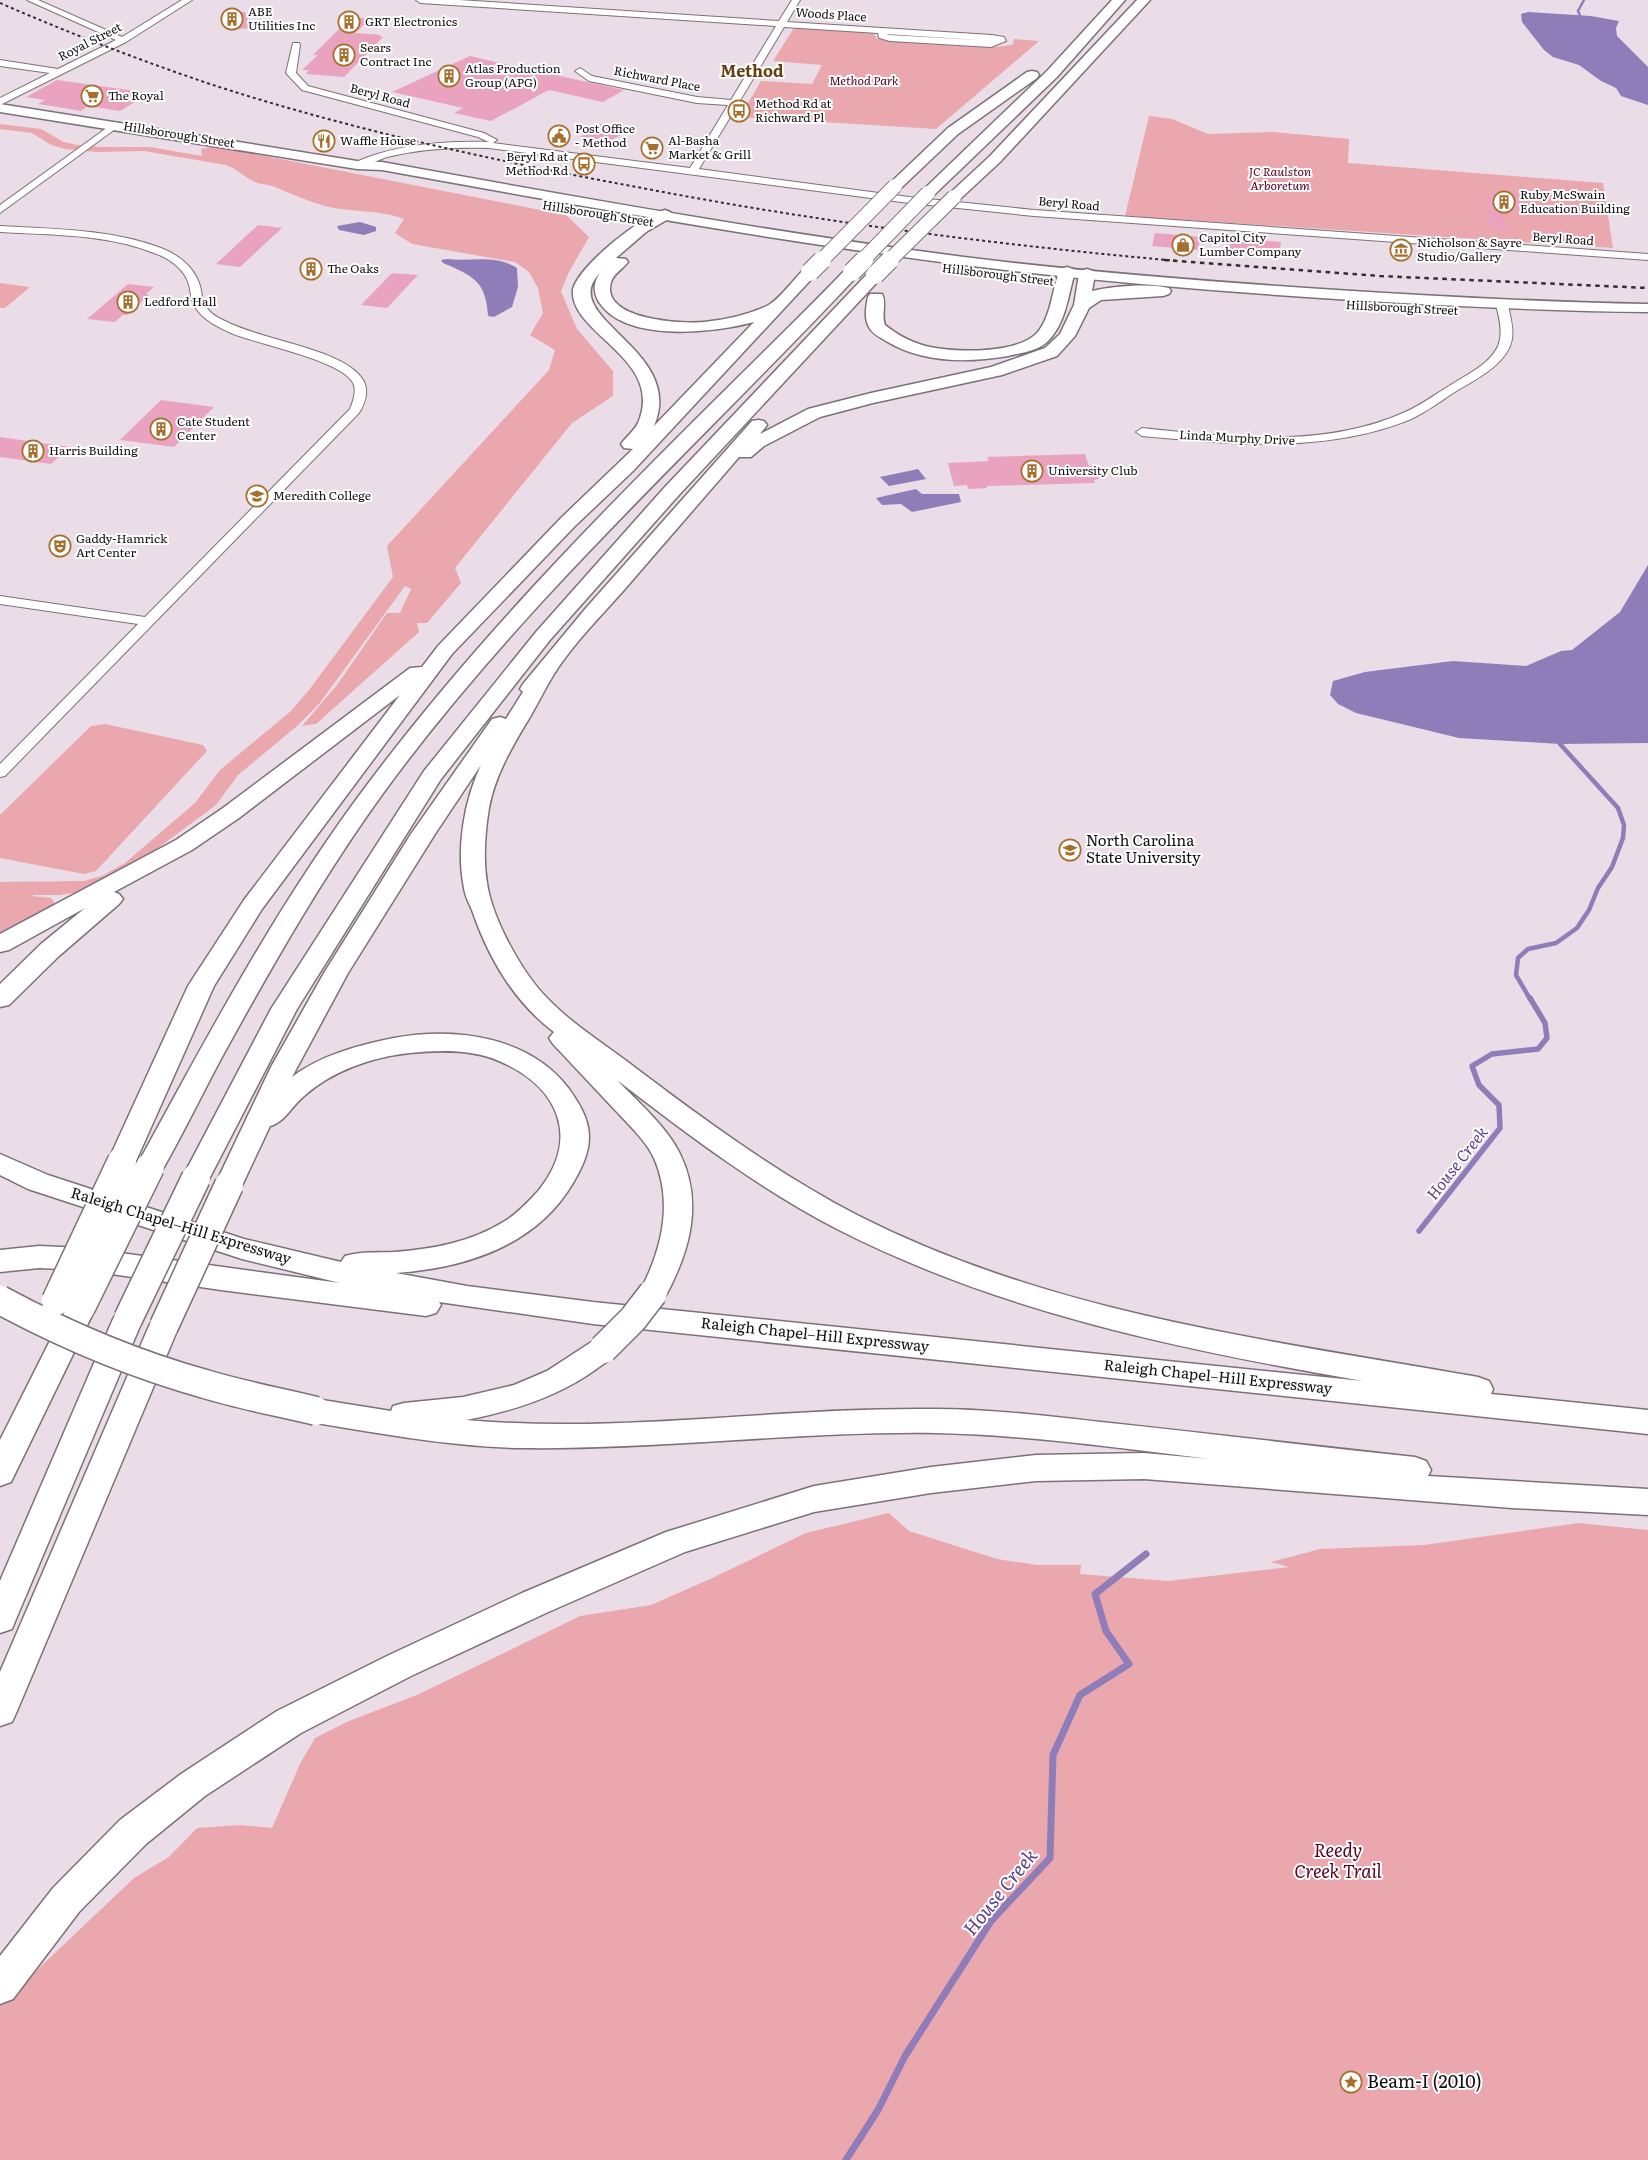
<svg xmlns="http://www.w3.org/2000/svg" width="1648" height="2160" font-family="Literata,serif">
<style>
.green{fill:#eba7ae}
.water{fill:#8f7db9}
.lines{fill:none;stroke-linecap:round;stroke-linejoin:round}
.stream-far3{stroke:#8f7db9;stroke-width:2.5}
.stream-far2{stroke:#8f7db9;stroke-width:4.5}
.stream-far1{stroke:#8f7db9;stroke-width:5.5}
.stream{stroke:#8f7db9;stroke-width:7}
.building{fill:#e9a3bf}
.minor-casing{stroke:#7c7079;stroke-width:2}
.major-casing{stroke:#7c7079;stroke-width:3}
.highway-casing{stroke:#7c7079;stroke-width:3}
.minor{fill:#fff;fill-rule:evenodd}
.major{fill:#fff;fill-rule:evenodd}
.highway{fill:#fff;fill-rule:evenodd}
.rail-far1{stroke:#332d31;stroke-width:2;stroke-dasharray:3 3;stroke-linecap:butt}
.rail{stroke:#332d31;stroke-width:2.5;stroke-dasharray:4.5 4.5;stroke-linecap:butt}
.highway-bridge-far2-casing{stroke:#7c7079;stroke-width:16;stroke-linecap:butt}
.highway-bridge-far1-casing{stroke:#7c7079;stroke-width:20;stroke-linecap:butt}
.highway-bridge-casing{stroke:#7c7079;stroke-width:31;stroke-linecap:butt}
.highway-bridge-far2{stroke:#fff;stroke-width:14}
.highway-bridge-far1{stroke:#fff;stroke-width:18}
.highway-bridge{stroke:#fff;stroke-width:28}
.labels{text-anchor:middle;stroke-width:4;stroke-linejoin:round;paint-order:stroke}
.far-poi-label{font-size:12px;fill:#130e11;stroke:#fff;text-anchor:start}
.far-street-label{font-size:12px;fill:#130e11;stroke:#fff}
.far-park-label{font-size:12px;font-style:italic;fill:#59001c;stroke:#fff}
.poi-label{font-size:15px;fill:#130e11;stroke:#fff;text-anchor:start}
.street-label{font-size:15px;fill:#130e11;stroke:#fff}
.far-district-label{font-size:16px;font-weight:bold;fill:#664011;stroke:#fff}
.water-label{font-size:16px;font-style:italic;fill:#5b408a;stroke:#fff}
.near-park-label{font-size:18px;font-style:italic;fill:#59001c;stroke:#fff}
.near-poi-label{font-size:18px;fill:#130e11;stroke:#fff;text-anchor:start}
.near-water-label{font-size:19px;font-style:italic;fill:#5b408a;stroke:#fff}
</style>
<rect width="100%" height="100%" fill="#eadde7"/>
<path class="green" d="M794 28 873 32 877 39C902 41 995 52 1013 44L1014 39 1039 41 936 129 740 117 761 81 812 84 822 65 773 61Z
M1149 116 1172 119 1208 134 1273 132 1349 139 1348 163 1603 183 1613 248 1125 216Z
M0 124 41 129 64 142 77 145 101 147H150L202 156 201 149 215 146 566 215 589 237 568 274 561 291 577 329 613 371V396L572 423 455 568 461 583 427 623H417L419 632 316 724 302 726 337 685 387 613H400L411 589 405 586 319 704 297 726 238 775 216 805 154 851 117 874 81 892 59 895H33V896L51 898 56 905 0 932V882L84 881 102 876 125 863 195 803 220 770 291 711 309 690 393 577 387 546 549 370 555 350 530 335 543 313 538 288 529 272 515 262 412 244 395 233 404 219C378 209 352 213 325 206 308 201 291 194 275 187 268 184 260 185 253 181 243 176 237 169 226 165L144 151 97 152 65 149 51 145 32 133 0 129Z
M0 283 30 287 5 308H0Z
M105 724 203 745 207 751 96 871 84 874 0 858V815L91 726Z
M889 1513 909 1531 997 1559 1037 1565H1081L1080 1574 1168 1581 1289 1567 1271 1562 1320 1549 1424 1545 1578 1523 1648 1530V2160H0V2005L134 1878 169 1857 197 1828 240 1825 272 1828 300 1764 315 1738 349 1721 417 1695 580 1616 651 1605 710 1579 806 1533Z"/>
<path class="water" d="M1528 12 1591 16 1619 21 1616 28 1617 36 1648 67V105L1621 96 1616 88 1601 81 1579 65 1553 57 1544 50 1522 22 1521 14Z
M360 222 376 227V231L364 235 339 230 337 226Z
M447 259C471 262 495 254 517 268L518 287 512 307 494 317 488 316C486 281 473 276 443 263L441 260Z
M918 469 926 479 889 486 880 477Z
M916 489 922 494H959L961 502 912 512 901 504 882 505 876 498Z
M1648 565V743L1560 744 1459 738 1356 713 1338 704 1330 695 1333 681 1365 672 1453 661 1526 666 1561 651 1572 650 1620 612Z"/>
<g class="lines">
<path class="stream-far3" d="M1582 20 1578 11 1584 0"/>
<path class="stream-far2" d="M1530 999 1516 975 1518 958 1528 949 1556 943 1577 928 1589 910 1598 888 1612 867 1623 838 1624 825 1618 808 1560 744"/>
<path class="stream-far1" d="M1419 1231 1500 1128 1499 1105 1479 1085 1472 1066 1492 1054 1538 1049 1547 1038 1545 1023 1530 998"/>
<path class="stream" d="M846 2160 878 2110 905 2056 991 1921 1050 1858 1053 1755 1080 1695 1129 1664 1106 1631 1095 1594 1146 1554"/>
</g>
<path class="building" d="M245 12 251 28 231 30 225 13Z
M351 17 370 19 355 33 381 35 379 36 383 37 344 77 306 74 309 70H302L318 55H313Z
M470 56 504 64 624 90 603 102 549 90 491 121 454 113 463 108 392 92Z
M57 80 150 93 120 111 88 106 81 111 58 107 38 104 45 100 26 97Z
M601 124 629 130 607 143 580 137Z
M1490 191 1521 193 1523 209 1516 208V211L1503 210 1507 229 1491 228 1485 197 1493 198Z
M258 225 282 228 240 267 216 264Z
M1155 233 1201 237 1198 250 1152 246Z
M1231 238 1281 242 1279 257 1229 253Z
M392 273 418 275 387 308 361 305Z
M128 284 154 287 146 294 149 295 127 315H123L115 322 87 319Z
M161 400 214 407 174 447 120 440Z
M0 437 70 447 51 464 0 457Z
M1085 454 1089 466H1095L1099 479 1094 480 1095 483 987 486V488L968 489 967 485 954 486 948 463 989 461 987 457Z"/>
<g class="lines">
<g class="minor-casing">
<path id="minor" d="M27 0H38L122 37 182 0H192L126 42 0 105V98L50 73 0 66V60L58 69 116 40Z
M416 0H459L779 21 792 0H800L787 22 992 35 1004 37 1006 41 991 47 890 41 879 38 878 33 784 27 699 169 909 197 1034 210 1648 254V260L1034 216 909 203 489 148C455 147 420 149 387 157 377 160 363 169 354 167V163C395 144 444 141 489 142L478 137 302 90 286 73 293 43H299L300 45 296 73 308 86 484 133 497 140 493 143 690 168 728 105 697 103 589 81 575 71 580 68 592 76 697 97 731 100 776 26 420 3ZM886 34 992 41H993L890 35Z
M115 122 120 125 118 127 0 213V205Z
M0 226C53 229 111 229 161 248 177 254 193 266 199 283 202 290 201 299 205 305 209 313 218 318 225 321 260 340 339 348 361 377 370 388 366 402 359 413L5 776 0 777V764L138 624 0 604V596L145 617 350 409C353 401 357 391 353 383 342 360 256 344 231 333 218 327 203 320 195 307 191 300 191 293 189 285 185 269 169 258 154 253 107 234 50 235 0 232Z
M1502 302 1508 305C1510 316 1514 328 1512 339 1508 363 1477 379 1458 390 1442 400 1427 412 1409 420 1323 454 1232 444 1142 436L1136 432 1142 428C1228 437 1321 449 1403 413 1420 406 1434 395 1449 386 1466 375 1497 361 1500 339 1502 328 1499 316 1496 305Z"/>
</g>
<g class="major-casing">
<path id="major" d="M0 104 357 161 382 162C575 197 769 232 964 257 1083 272 1202 281 1321 289 1430 296 1539 302 1648 304V312C1539 311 1430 305 1321 298 1202 290 1083 280 964 265 769 240 575 205 382 170L357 169 0 112Z"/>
</g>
<g class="highway-casing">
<path id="highway" d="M1112 0H1125L1057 77 933 196H923L920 193 923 190 1047 71Z
M1137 0H1150L1000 162 959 200H949L946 197 949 194 990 156Z
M1032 71 1037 72 1039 75 1037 78 958 134 900 189H890L887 186 890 183 948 128 1027 72Z
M665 210 670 212 673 215 670 218 646 232 616 258 626 259 628 262C623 269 614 273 611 282 600 320 682 324 704 322 725 320 747 315 767 306 778 301 795 278 804 269H816L818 272 633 471 575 526 452 654 262 909 214 986 136 1161 132 1168 122 1171 112 1168 108 1161 188 986 244 900 400 695 239 818 192 850 114 892 119 894 123 899 119 904 59 956 9 1005 0 1007V984L41 944 85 908 9 950 0 952V934L176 840 223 808 410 668 422 667 438 646 561 518 633 449 624 448 621 444C626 437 634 431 638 423 666 358 568 334 573 289 580 265 641 216 665 210ZM600 273C593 283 593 292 599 302 625 343 714 333 754 322L654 426C687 349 555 318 600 273Z
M852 267 858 269 860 272 858 275C698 446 522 603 384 792 323 876 272 966 222 1057 201 1096 182 1136 160 1174L150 1177 140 1174 136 1167C208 1035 279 901 370 781 472 645 591 523 711 404 756 359 802 315 846 269Z
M1067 267 1073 269 1075 272C1068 295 1066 324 1047 342 1037 351 1021 353 1008 356 967 363 922 363 886 341 880 337 872 334 869 327 864 318 866 307 868 297L870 294H882C887 302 881 315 885 325 896 334 909 341 922 345 949 353 1016 355 1037 333 1051 317 1052 291 1059 272L1061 269Z
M1087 269 1093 271 1095 274 1092 291C1112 286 1150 283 1169 288L1171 291 1169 294 1163 296 1101 300 1089 308 1075 336 1057 356 1002 375 873 403 820 417 764 446 751 457H739C701 501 662 546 624 590 601 616 573 644 554 674 546 687 538 703 530 717 513 745 495 775 489 808 485 832 483 859 487 883 492 919 523 975 549 1000 574 1026 612 1049 641 1072 710 1124 780 1175 857 1215 1054 1315 1264 1339 1478 1377L1489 1381 1493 1389 1491 1394 1648 1410V1434L593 1324 439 1302 441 1305 436 1313 426 1316 221 1290 84 1270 39 1268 0 1272V1250L39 1246 84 1248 340 1283 242 1259 28 1189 0 1175V1154L48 1175 244 1239 341 1262 345 1256C361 1251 377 1253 394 1252 434 1249 471 1242 505 1221 518 1213 529 1201 539 1190 581 1137 558 1086 499 1061 472 1049 439 1050 410 1053 372 1057 331 1071 303 1097 291 1107 285 1122 270 1126L239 1192 229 1195 219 1192 215 1185 271 1067 324 973 411 834 492 719 500 717 506 719 523 692 520 689 523 684 586 608 752 421 758 420 764 421 767 425 760 434 808 409 871 393 991 367 1045 348 1060 334 1074 305 1079 274 1081 271ZM481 765C464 801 456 849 464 888 465 896 469 903 472 910 488 957 514 1002 554 1032L549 1038 553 1044C574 1066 595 1089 616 1111 628 1124 647 1142 654 1158 674 1204 661 1252 639 1293L643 1301 653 1304 663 1301C689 1254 705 1203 679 1152 666 1126 637 1101 617 1080 687 1134 758 1188 837 1229 1002 1313 1182 1350 1363 1381L593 1302 467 1286 396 1273C465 1268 536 1246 573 1183 581 1169 589 1154 589 1137 589 1119 579 1103 569 1089 529 1036 455 1027 394 1038 359 1045 321 1055 292 1077L348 973 435 834Z
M875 270 881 272 883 275 881 278 678 496 550 640 441 779 297 1009 206 1185 196 1188 186 1185 182 1178 271 1009 424 771 536 632 664 488 869 272Z
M81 1296 91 1299 96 1307 11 1482 0 1486V1440L71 1299Z
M128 1308 138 1311 143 1319 16 1619 12 1629 0 1633V1581L113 1319 118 1311Z
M164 1315 174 1318 179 1326 17 1711 12 1722 0 1726V1672L149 1326 154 1318Z
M603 1338 613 1341 618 1349C613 1359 604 1363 595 1370 557 1397 513 1411 466 1420 622 1434 778 1407 934 1409 990 1409 1046 1416 1101 1422 1206 1433 1310 1446 1415 1457L1426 1461 1431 1470 1428 1476 1648 1489V1515L1512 1508 1144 1479 1036 1481 931 1493 814 1512 685 1552 546 1613 411 1676 301 1733 205 1796 146 1844 79 1912 13 1999 0 2004V1956L53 1888 120 1820 181 1774 277 1711 387 1656 522 1593 666 1532 814 1486 931 1467 1036 1455 1144 1453 1210 1459C1119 1448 1027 1435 936 1433 798 1431 660 1450 522 1448 453 1447 384 1434 316 1423L305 1419 301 1411 305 1403 316 1399 391 1411 393 1406 404 1403 463 1397 514 1385 547 1371 593 1341Z"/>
</g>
<use href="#minor" class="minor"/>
<use href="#major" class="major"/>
<use href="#highway" class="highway"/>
<path class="rail-far1" d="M0 3C69 33 139 60 210 84 351 130 496 161 642 188 819 222 998 245 1178 261"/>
<path class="rail" d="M1164 260 1380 276 1648 288"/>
<g class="highway-bridge-far2-casing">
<path id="highway-bridge-far2" d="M821 261 895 186
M862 261 928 193
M889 261 954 197"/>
</g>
<g class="highway-bridge-far1-casing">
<path id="highway-bridge-far1" d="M810 272 822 260
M852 272 864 260
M875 275 890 260"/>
</g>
<g class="highway-bridge-casing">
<path id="highway-bridge" d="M0 1300C65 1335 133 1364 205 1384 241 1395 279 1402 316 1411
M56 1301 122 1161
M81 1307 150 1167
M128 1319 196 1178
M164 1326 229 1185
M603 1349 633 1319 653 1293"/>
</g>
<use href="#highway-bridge-far2" class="highway-bridge-far2"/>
<use href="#highway-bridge-far1" class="highway-bridge-far1"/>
<use href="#highway-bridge" class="highway-bridge"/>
</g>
<defs>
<g id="building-ring" transform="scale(1.125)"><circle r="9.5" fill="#fff" stroke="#a76f2d" stroke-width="1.5"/><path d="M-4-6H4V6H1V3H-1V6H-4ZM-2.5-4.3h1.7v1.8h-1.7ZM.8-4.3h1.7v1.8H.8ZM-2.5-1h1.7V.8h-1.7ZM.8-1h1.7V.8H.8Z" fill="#a76f2d"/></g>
<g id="supermarket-ring" transform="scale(1.125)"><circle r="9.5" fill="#fff" stroke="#a76f2d" stroke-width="1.5"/><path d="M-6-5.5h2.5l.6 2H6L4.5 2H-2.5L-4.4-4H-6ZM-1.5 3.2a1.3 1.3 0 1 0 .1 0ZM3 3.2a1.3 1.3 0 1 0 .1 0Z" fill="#a76f2d"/></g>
<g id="bus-ring" transform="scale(1.125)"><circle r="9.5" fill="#fff" stroke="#a76f2d" stroke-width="1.5"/><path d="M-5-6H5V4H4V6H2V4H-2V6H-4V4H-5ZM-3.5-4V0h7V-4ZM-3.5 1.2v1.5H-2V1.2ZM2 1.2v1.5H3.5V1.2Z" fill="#a76f2d"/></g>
<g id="civic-ring" transform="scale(1.125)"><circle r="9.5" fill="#fff" stroke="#a76f2d" stroke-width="1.5"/><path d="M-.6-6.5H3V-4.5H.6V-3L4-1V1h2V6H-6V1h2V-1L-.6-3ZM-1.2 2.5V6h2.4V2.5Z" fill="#a76f2d"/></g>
<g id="restaurant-ring" transform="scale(1.125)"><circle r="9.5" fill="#fff" stroke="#a76f2d" stroke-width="1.5"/><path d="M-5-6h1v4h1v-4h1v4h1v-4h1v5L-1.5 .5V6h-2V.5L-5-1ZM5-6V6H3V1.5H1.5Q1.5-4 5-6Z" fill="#a76f2d"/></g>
<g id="shop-ring" transform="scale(1.125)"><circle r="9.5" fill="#fff" stroke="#a76f2d" stroke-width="1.5"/><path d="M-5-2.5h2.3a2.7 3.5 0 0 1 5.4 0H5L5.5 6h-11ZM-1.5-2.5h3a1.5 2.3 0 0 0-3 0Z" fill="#a76f2d"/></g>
<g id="museum-ring" transform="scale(1.125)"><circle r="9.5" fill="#fff" stroke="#a76f2d" stroke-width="1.5"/><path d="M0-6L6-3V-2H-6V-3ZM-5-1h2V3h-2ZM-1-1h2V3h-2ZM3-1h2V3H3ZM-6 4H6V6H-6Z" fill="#a76f2d"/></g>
<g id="university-ring" transform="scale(1.125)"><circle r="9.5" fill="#fff" stroke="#a76f2d" stroke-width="1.5"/><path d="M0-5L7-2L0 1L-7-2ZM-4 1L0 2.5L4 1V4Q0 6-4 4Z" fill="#a76f2d"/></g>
<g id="theatre-ring" transform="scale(1.125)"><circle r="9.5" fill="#fff" stroke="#a76f2d" stroke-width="1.5"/><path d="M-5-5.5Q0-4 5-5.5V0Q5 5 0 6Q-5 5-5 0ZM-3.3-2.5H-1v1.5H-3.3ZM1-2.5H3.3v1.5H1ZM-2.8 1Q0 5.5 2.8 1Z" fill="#a76f2d"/></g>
<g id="sight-ring" transform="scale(1.125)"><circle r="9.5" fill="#fff" stroke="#a76f2d" stroke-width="1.5"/><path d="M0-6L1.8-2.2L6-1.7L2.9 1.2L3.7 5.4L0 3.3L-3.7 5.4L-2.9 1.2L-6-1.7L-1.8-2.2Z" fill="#a76f2d"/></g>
</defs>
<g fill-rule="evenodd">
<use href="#building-ring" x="232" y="19"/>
<use href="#building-ring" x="349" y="22"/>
<use href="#building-ring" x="344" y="55"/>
<use href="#building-ring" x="449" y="76"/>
<use href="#supermarket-ring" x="92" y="96"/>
<use href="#bus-ring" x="739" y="111"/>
<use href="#civic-ring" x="559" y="136"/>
<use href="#restaurant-ring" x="324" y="141"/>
<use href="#supermarket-ring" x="652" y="148"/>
<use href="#bus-ring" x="584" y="164"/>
<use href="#building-ring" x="1504" y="202"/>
<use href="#shop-ring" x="1183" y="245"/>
<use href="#museum-ring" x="1401" y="250"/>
<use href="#building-ring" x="311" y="269"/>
<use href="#building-ring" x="128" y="302"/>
<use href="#building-ring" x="161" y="429"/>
<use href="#building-ring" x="33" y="451"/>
<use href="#building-ring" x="1032" y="471"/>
<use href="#university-ring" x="257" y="496"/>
<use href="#theatre-ring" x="60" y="546"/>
<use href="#university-ring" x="1070" y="850"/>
<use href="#sight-ring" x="1351" y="2082"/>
</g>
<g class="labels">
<g class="far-poi-label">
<text x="248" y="16">ABE<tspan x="248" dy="14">Utilities Inc</tspan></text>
<text x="365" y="26">GRT Electronics</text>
<text x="360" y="52">Sears<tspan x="360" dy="14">Contract Inc</tspan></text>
<text x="465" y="73">Atlas Production<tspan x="465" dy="14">Group (APG)</tspan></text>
<text x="108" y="100">The Royal</text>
<text x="755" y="108">Method Rd at<tspan x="755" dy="14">Richward Pl</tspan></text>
<text x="575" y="133">Post Office<tspan x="575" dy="14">- Method</tspan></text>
<text x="340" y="145">Waffle House</text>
<text x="668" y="145">Al-Basha<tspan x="668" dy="14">Market &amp; Grill</tspan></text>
<text x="568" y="161" text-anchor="end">Beryl Rd at<tspan x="568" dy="14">Method Rd</tspan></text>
<text x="1520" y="199">Ruby McSwain<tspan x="1520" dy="14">Education Building</tspan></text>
<text x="1199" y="242">Capitol City<tspan x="1199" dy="14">Lumber Company</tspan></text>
<text x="1417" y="247">Nicholson &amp; Sayre<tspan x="1417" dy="14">Studio/Gallery</tspan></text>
<text x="327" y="273">The Oaks</text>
<text x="144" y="306">Ledford Hall</text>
<text x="177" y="426">Cate Student<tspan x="177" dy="14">Center</tspan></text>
<text x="49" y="455">Harris Building</text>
<text x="1048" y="475">University Club</text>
<text x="273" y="500">Meredith College</text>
<text x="76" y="543">Gaddy-Hamrick<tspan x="76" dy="14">Art Center</tspan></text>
</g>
<g class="far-street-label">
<text transform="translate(831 15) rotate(4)" y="4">Woods Place</text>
<text transform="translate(90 42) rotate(-27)" y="4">Royal Street</text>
<text transform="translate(657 79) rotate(11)" y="4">Richward Place</text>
<text transform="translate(380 96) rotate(15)" y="4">Beryl Road</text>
<text transform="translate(179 135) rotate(9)" y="4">Hillsborough Street</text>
<text transform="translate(1069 204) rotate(5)" y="4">Beryl Road</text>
<text transform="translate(598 214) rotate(9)" y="4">Hillsborough Street</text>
<text transform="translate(1563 239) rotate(4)" y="4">Beryl Road</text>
<text transform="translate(998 275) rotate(7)" y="4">Hillsborough Street</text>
<text transform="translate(1402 308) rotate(3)" y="4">Hillsborough Street</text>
<text transform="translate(1237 438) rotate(3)" y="4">Linda Murphy Drive</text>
</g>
<g class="far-park-label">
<text x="864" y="85">Method Park</text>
<text x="1280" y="176">JC Raulston<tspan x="1280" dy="14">Arboretum</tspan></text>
</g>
<g class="poi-label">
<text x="1086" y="846">North Carolina<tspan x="1086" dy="17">State University</tspan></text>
</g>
<g class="street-label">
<text transform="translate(181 1226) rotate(17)" y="5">Raleigh Chapel–Hill Expressway</text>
<text transform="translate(815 1335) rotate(6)" y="5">Raleigh Chapel–Hill Expressway</text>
<text transform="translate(1218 1377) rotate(6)" y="5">Raleigh Chapel–Hill Expressway</text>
</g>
<g class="far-district-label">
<text x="752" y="77">Method</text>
</g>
<g class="water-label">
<text transform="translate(1457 1163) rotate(-52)" y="6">House Creek</text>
</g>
<g class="near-park-label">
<text x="1338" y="1857">Reedy<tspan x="1338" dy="21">Creek Trail</tspan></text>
</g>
<g class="near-poi-label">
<text x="1367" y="2088">Beam-I (2010)</text>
</g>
<g class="near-water-label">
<text transform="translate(1000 1892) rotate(-51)" y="7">House Creek</text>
</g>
</g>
</svg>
